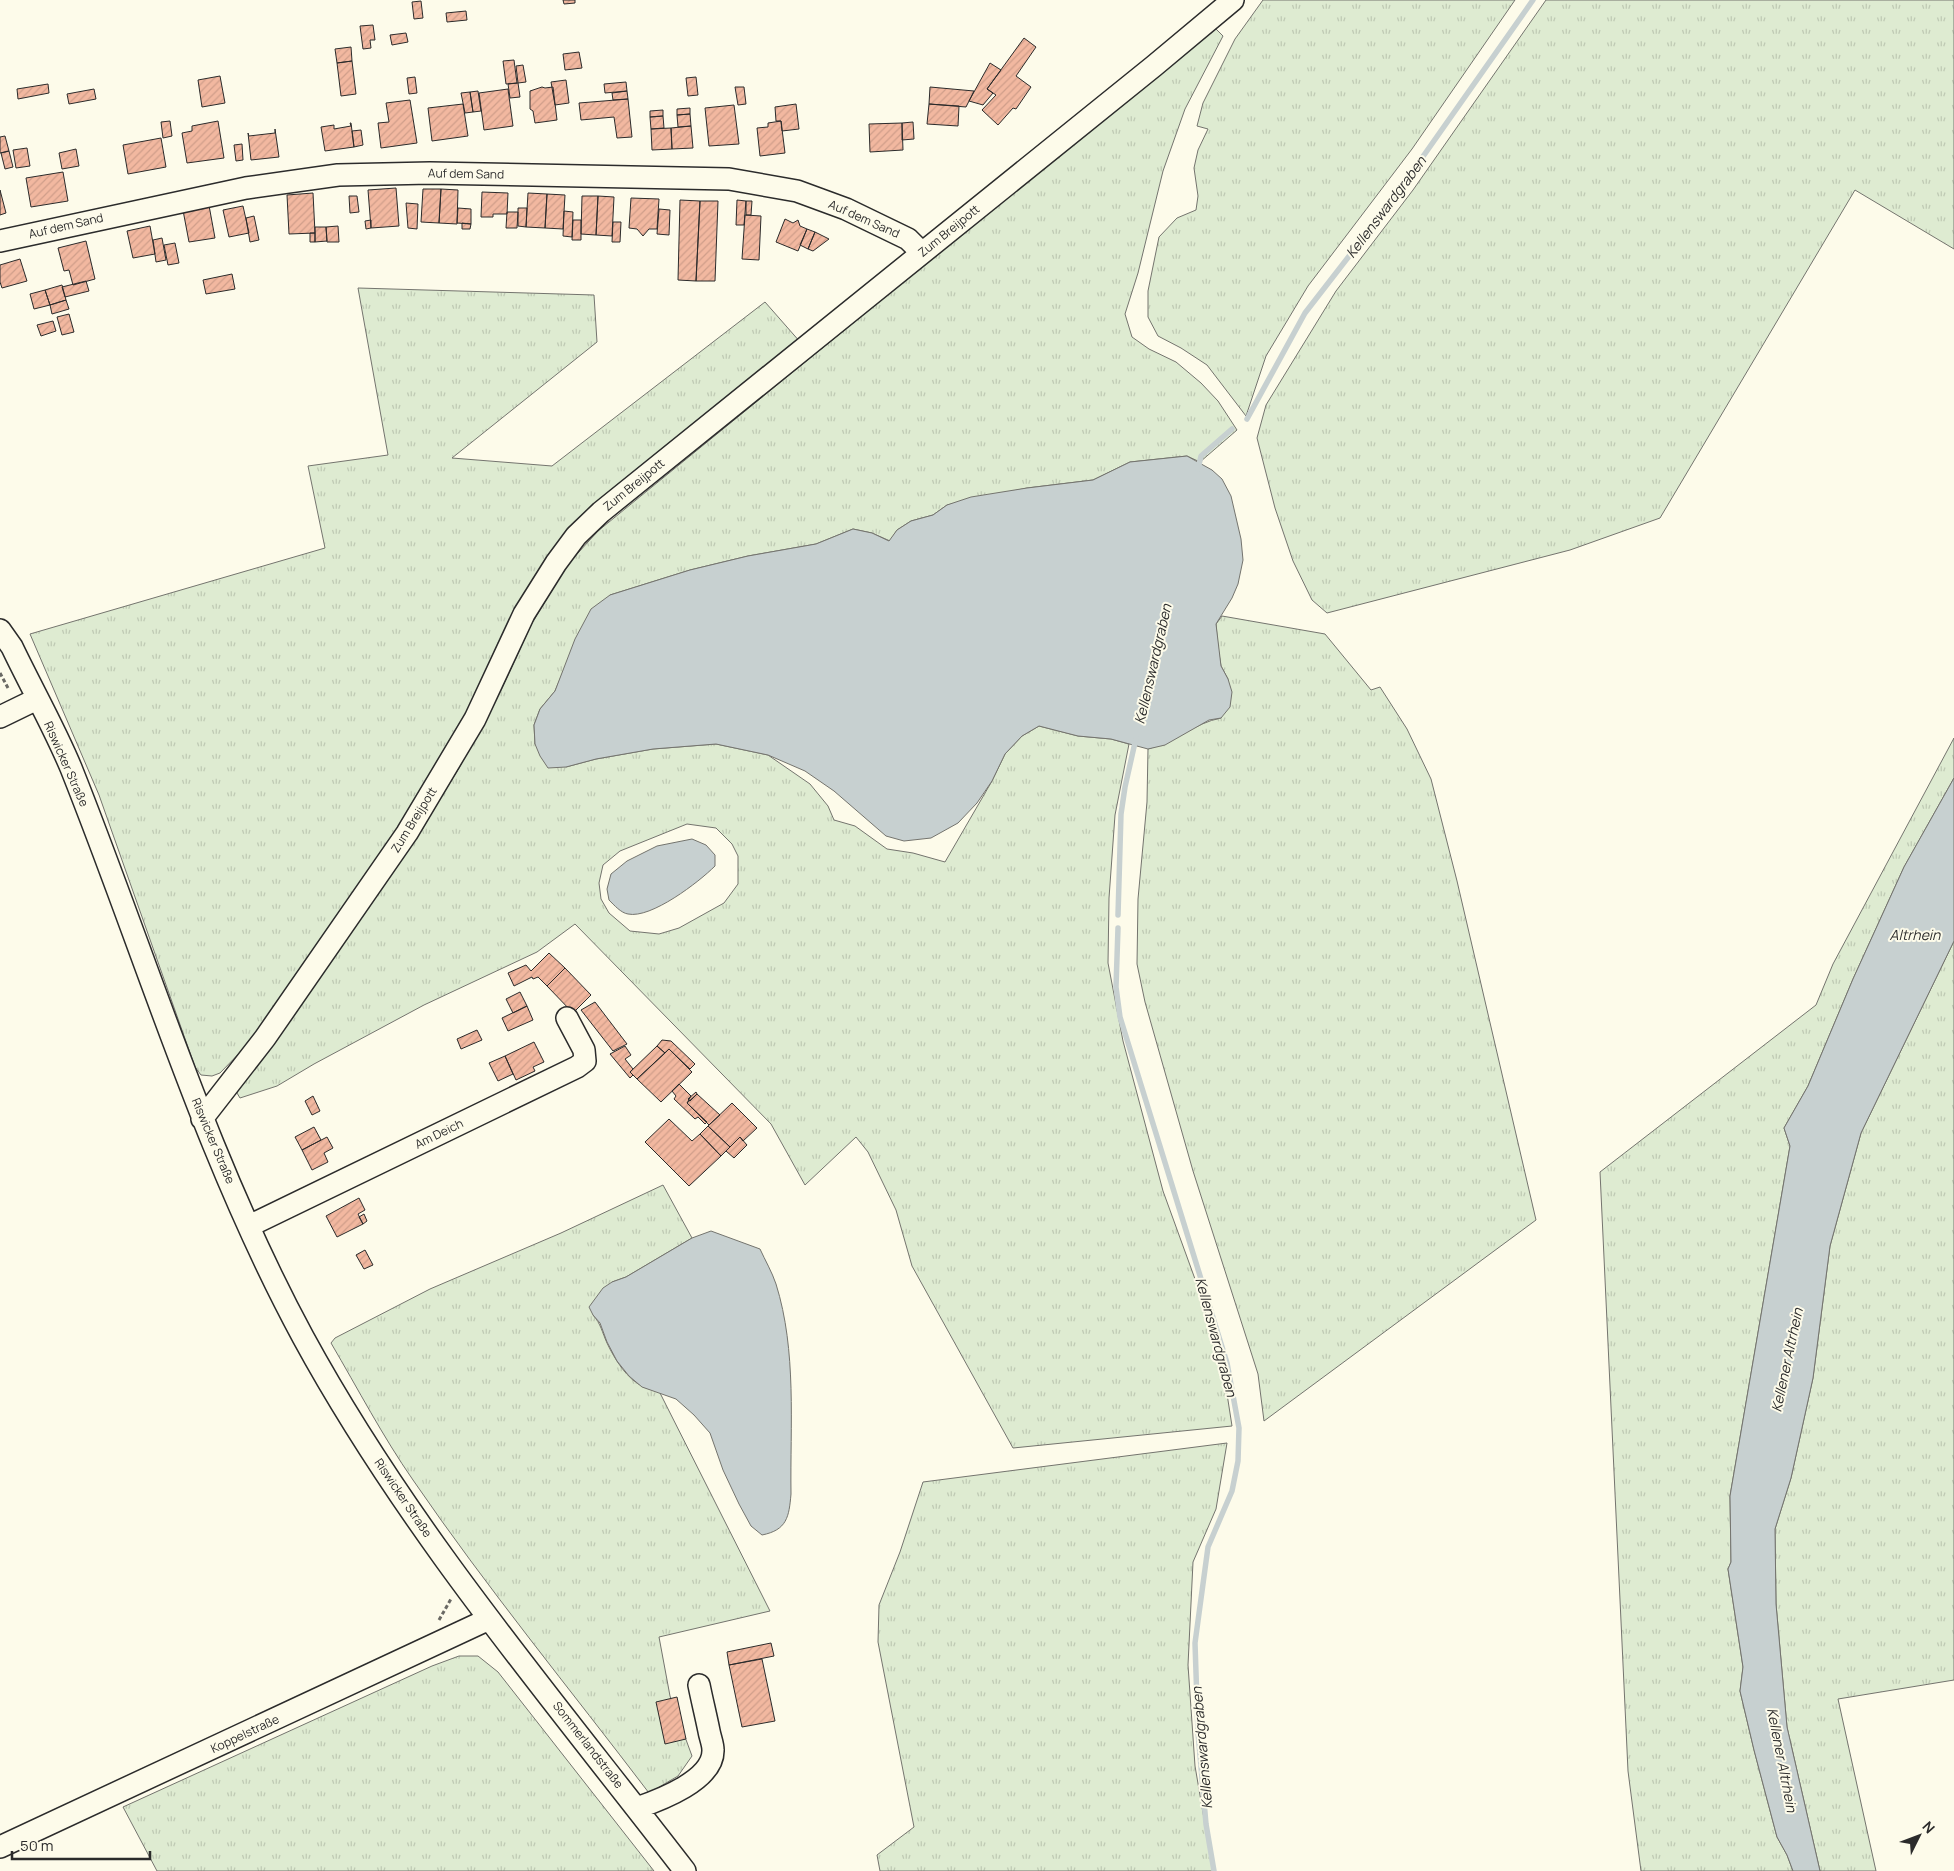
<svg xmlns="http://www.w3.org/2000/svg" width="1954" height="1871" font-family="Manrope,sans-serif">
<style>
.grass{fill:url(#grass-tufts);stroke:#74746e;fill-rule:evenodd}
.water{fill:#c7d0d0;stroke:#74746e}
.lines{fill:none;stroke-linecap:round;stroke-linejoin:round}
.stream{stroke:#c7d0d0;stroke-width:5.5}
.building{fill:url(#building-hatch);stroke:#2b2b2b}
.minor-casing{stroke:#2b2b2b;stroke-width:24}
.path{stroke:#6a6964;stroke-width:3;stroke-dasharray:4 2.5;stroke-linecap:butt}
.minor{stroke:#fdfbea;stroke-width:21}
.labels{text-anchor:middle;stroke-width:4;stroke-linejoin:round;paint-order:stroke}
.street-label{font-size:12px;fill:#2b2b2b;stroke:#fdfbea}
.water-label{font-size:14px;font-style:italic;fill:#2b2b2b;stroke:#fdfbea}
</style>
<defs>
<pattern id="grass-tufts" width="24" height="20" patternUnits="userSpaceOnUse" patternTransform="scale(1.25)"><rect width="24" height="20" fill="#deebd1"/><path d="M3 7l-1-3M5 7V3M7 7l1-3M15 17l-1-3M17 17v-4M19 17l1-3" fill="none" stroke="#bfcab4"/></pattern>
<pattern id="building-hatch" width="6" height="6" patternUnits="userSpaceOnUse" patternTransform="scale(1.25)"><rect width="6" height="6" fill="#f2b8a0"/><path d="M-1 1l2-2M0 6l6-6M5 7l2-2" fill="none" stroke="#d09e8a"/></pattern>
</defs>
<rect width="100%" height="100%" fill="#fdfbea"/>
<path class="grass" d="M1263 0H1515L1412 149 1308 286 1266 356 1246 416 1207 365 1181 348 1158 336 1148 317V291L1159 237 1177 218 1196 210 1198 196 1194 168 1198 150 1208 129 1197 126 1203 103 1235 39Z
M1546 0H1954V249L1855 190 1660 518 1570 550 1327 613 1312 600 1293 561 1275 508 1257 438 1266 405 1336 291 1413 190Z
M1215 28 1223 36 1185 109 1163 171 1138 273 1125 314 1132 337 1149 349 1176 362 1201 383 1218 401 1237 430 1200 462 1187 456 1130 462 1093 480 1027 488 947 505 933 515 911 521 897 530 890 541 872 533 853 529 816 544 748 556 690 570 610 595 566 665 555 691 540 709 534 725 535 744 566 767 596 759 653 749 716 744 768 755 810 784 828 806 834 820 855 826 887 849 913 853 945 862 992 781 1005 754 1022 736 1039 726 1078 736 1111 739 1129 744 1115 815 1109 898 1108 963 1123 1041 1163 1191 1199 1290 1225 1381 1232 1426 1013 1448 912 1266 896 1210 868 1152 856 1137 805 1185 771 1124 575 924 537 952 424 1005 314 1064 277 1086 240 1098 237 1093 242 1081 419 832 459 768 501 690 532 623 568 564 598 531 636 500ZM687 824 716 828 732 844 738 856V884L724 903 679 928 659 934 630 931 609 913 601 899 599 883 603 865 620 851Z
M358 288 594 295 597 342 452 458 552 466 765 302 801 343 617 491 487 679 405 825 254 1038 220 1073 212 1076 201 1075 195 1067 99 795 30 634 325 548 308 466 388 455Z
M1222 616 1325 634 1371 690 1380 687 1407 729 1431 779 1457 881 1536 1220 1264 1421 1258 1374 1193 1171 1145 1002 1137 964 1138 899 1147 802 1148 749C1174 742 1195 723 1221 718L1228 679 1221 666 1218 648 1216 624Z
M1954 738V778L1904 867 1853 979 1808 1086 1784 1128 1790 1146 1730 1496 1731 1562 1728 1569 1743 1667 1740 1691 1754 1750 1777 1837 1787 1855 1793 1871H1641L1628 1771 1600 1172 1816 1005 1833 964Z
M1954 941V1680L1838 1699 1876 1871H1820L1787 1727 1776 1604 1775 1529 1791 1478 1813 1378 1830 1246 1861 1133Z
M663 1185 692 1238 626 1277 612 1282 593 1315C601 1324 602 1332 607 1343 614 1358 627 1380 644 1387 648 1389 654 1390 659 1391L770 1611 659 1637 670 1696 692 1756 678 1776 649 1793C570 1689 487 1588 413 1480 383 1437 358 1389 331 1343L335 1338 430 1289 561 1233Z
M1227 1443 1216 1509 1193 1562 1188 1665 1195 1766 1213 1871H880L877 1855 914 1827 878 1642 879 1605 900 1552 923 1482Z
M459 1656H478L498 1672 654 1871H157L123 1807 432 1666Z"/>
<path class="water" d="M1187 456 1212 470 1222 479 1231 496 1241 539 1243 560 1238 584 1232 598 1216 624 1221 666 1228 679 1232 692 1230 707 1221 718 1209 720 1165 745 1148 749 1111 739 1078 736 1039 726 1022 736 1005 754 992 781 977 803 958 823 931 838 904 841 886 836 834 791 805 771 768 755 716 744 653 749 596 759 566 767 548 768 540 756 535 744 534 725 540 709 555 691 575 639 591 609 610 595 690 570 748 556 816 544 853 529 872 533 889 541 897 530 911 521 933 515 947 505 971 497 1027 488 1093 480 1130 462Z
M1954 778V941L1861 1133 1830 1246 1813 1378 1791 1478 1775 1529 1776 1604 1787 1727 1820 1871H1793L1787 1855 1777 1837 1754 1750 1740 1691 1743 1667 1728 1569 1731 1562 1730 1496 1790 1146 1784 1128 1808 1086 1853 979 1904 867Z
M692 839 706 845 715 855V866C699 882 651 919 628 914 621 913 614 905 609 900L607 889 611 874 627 861 657 846Z
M711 1231 760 1249C765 1260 772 1272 776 1284 797 1351 790 1425 791 1494 789 1517 787 1530 762 1535L751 1526 739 1504 723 1470 710 1433 694 1415 676 1399 642 1387 629 1376 617 1361 607 1342 600 1323 593 1315 589 1307 603 1288 612 1282 626 1277 692 1238Z"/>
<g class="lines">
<path class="stream" d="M1247 419 1305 313 1391 202 1533 0
M1198 469 1201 456 1232 429
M1118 915 1121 814 1125 787 1136 738
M1118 928 1116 987 1120 1017 1227 1363 1239 1428 1238 1461 1232 1491 1208 1547 1195 1643 1198 1732 1206 1824 1214 1871"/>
</g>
<path class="building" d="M563 0H575V3L564 4Z
M421 1 423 18 414 19 412 2Z
M466 11 467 20 447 22 446 13Z
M373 25 375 40H370L371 48 363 49 360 26Z
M406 33 408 42 392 45 390 35Z
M1024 38 1036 47 1016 76 1031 87 1016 109 1013 108 998 125 982 110 996 95 987 89Z
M351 47 352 61 337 63 335 49Z
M579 52 582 68 565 70 563 54Z
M514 60 517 83 506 84 503 61Z
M352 61 356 94 341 96 337 63Z
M990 63 1001 70 987 89 993 93 983 105 969 101Z
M523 65 526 82 518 83 516 66Z
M220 76 225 103 202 107 198 80Z
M415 77 417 93 409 94 407 78Z
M696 77 698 95 688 96 686 78Z
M566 80 569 103 555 105 551 82Z
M626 82 627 91 605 93 604 84Z
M518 83 520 97 510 98 508 84Z
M48 84 49 93 18 99 17 89Z
M542 87 545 88 553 87 557 120 535 123 533 111 530 109V91Z
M735 87H744L746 104 738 105Z
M930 87 974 91 966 107 929 104Z
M94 89 96 99 69 104 67 94Z
M508 89 513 126 484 130 479 93Z
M478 91 481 111 473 112 470 92Z
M627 91 628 99 613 100 612 93Z
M470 92 473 112 465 113 461 93Z
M628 99 632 137 617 138 614 117 581 120 579 103Z
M410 100 417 143 381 148 378 123 389 122 386 103Z
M463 104 468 136 432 141 428 108Z
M796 104 799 129 782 131 781 121H776L775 107Z
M929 104 959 106 958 126 927 124Z
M734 105 739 144 709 146 705 108Z
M690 108V114L677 115V109Z
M663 110V116L650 117V111Z
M690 114 691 126 678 127 677 115Z
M663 116 664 128 651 129 650 117Z
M170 121 172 136 163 138 161 122Z
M218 121 224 158 187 163 182 133 192 131V126Z
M781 121 785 153 760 156 757 128 768 127V123Z
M913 122 914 139 902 140V123Z
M350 123H351L354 147 325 151 321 127 334 125V129L351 126Z
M902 123 903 150 870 152 869 124Z
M691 126 693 148 672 149 671 128Z
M671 128 672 149 652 150 651 129Z
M275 129 279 157 251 160 248 133 249 136 275 133Z
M361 130 363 145 354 147 352 131Z
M5 136 9 151 0 153V137Z
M161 138 166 167 128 174 123 145Z
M242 144 243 160 236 161 234 145Z
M27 148 30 166 16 168 13 150Z
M76 149 79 166 62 169 59 153Z
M9 151 13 167 5 169 1 153Z
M63 172 68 201 31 207 26 178Z
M396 188 399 226 371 228 368 190Z
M423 189H441L439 223 421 222Z
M441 189 458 190 457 224 439 223Z
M0 190 6 213 0 215Z
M482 192 508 193 507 214H493V217H481Z
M313 193 315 233 289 234 287 195Z
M528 193 547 194 545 228 526 227Z
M547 194 565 195 563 229 545 228Z
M349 196H357L359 212 350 213Z
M582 196H598L596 235 581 234Z
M598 196 614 197 612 236 596 235Z
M631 198 659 199 657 229H649L643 236 637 229 629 228Z
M208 200 215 238 189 242 182 205Z
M680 200 700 201 696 281 678 280Z
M737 200 746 201 744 225H736Z
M700 201H718L715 281H696Z
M746 201H752L751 215H746Z
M406 203 418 204 417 229 408 228Z
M243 206 249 233 229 237 223 210Z
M458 208 471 209V224L457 223Z
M518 208H527L526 227 518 226Z
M659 209 670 210 669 235 657 234Z
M564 211 573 212 572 237 563 236Z
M507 212H518L517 228H506Z
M745 215 761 216 759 260 742 259Z
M254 216 259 240 250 242 246 218Z
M785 219 793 223 798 220 800 226 807 229 798 251 776 242Z
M371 220V228L366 229 365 221Z
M573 220H581V240H572Z
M613 222H621L620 242H612Z
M462 223 471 224 470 229H462Z
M150 226 155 254 133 258 127 231Z
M338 226 339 242H327L326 227Z
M315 227H326L327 241 315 242Z
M807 229 815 232 808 249 800 245Z
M815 232 829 239 813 251 808 249Z
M310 233H315V242H310Z
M162 238 166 260 156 262 153 240Z
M86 241 95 279 73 285 69 270 64 271 58 248Z
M175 243 179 263 168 265 164 245Z
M20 259 27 281 2 288 0 282V265Z
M232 274 235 289 206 294 203 280Z
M86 281 89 291 65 297 62 287Z
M62 285 66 300 50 305 45 290Z
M45 290 50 305 34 309 30 294Z
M66 300 69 309 52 314 50 305Z
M69 314 74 332 62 335 57 317Z
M53 321 56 331 41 336 37 325Z
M549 953 565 968 547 986 538 977 533 979 532 977 514 986 508 973 526 965 531 971Z
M565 968 591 995 573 1013 547 986Z
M520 992 527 1006 513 1013 506 999Z
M595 1002 627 1044 613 1051 581 1010Z
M527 1006 533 1020 508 1031 502 1018Z
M477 1030 482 1040 461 1049 457 1039Z
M662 1040 671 1041 695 1064 690 1069 669 1049 665 1053 657 1046Z
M534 1042 544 1062 533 1067 535 1071 516 1080 505 1056Z
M625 1046 631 1055 625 1059 633 1069 630 1072 633 1075 630 1078 610 1054Z
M657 1046 665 1053 637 1079 630 1072Z
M669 1049 692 1072 661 1102 637 1079Z
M505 1056 513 1074 498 1081 489 1063Z
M679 1084 691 1096 687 1103 707 1122 705 1124 698 1117 695 1119 674 1099 676 1096 672 1091Z
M696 1092 697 1094 690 1101 688 1099Z
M697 1094 720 1115 709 1125 687 1103Z
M313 1096 320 1111 312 1115 305 1101Z
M732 1103 757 1128 743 1141 740 1137 730 1147 708 1126Z
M669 1119 692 1141 700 1134 721 1156 689 1186 645 1142Z
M708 1126 730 1147 721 1156 700 1134Z
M314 1127 321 1140 302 1150 295 1137Z
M327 1137 333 1148 324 1153 328 1162 312 1170 302 1150Z
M740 1137 747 1145 734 1158 726 1151Z
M359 1198 365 1210 358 1214 363 1224 337 1237 326 1216Z
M364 1214 367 1221 363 1224 359 1217Z
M365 1250 373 1265 364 1269 356 1255Z
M771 1643 774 1656 729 1665 727 1652Z
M762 1659 775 1721 742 1727 729 1665Z
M677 1697 686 1739 665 1744 656 1702Z"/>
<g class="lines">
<g class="minor-casing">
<path id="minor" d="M0 241 246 188 338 175 430 173 729 179 797 191 846 209 908 239 922 253
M0 630 12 647C31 687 54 727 71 768 147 958 205 1156 303 1337 408 1530 552 1698 685 1871
M0 717 37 699
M202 1119 265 1038 407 833 475 719 524 614 556 563 576 536 601 512 1154 66 1233 0
M249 1226 577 1067 585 1061 584 1050 567 1018
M637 1808C660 1800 714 1780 713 1750 713 1744 710 1737 709 1731 706 1716 702 1700 699 1685
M0 1847 489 1619"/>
</g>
<path class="path" d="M0 673 8 688
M439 1620 451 1599"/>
<use href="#minor" class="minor"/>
</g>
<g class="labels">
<g class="street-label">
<text transform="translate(466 174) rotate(1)" y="4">Auf dem Sand</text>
<text transform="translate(864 219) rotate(24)" y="4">Auf dem Sand</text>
<text transform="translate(66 226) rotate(-13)" y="4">Auf dem Sand</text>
<text transform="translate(949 231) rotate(-39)" y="4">Zum Breijpott</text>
<text transform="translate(634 485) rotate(-39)" y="4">Zum Breijpott</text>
<text transform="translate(66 764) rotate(66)" y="4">Riswicker Straße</text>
<text transform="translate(414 820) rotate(-58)" y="4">Zum Breijpott</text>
<text transform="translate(439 1134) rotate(-26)" y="4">Am Deich</text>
<text transform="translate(213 1141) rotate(67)" y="4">Riswicker Straße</text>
<text transform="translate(403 1498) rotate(56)" y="4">Riswicker Straße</text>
<text transform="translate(245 1734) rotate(-25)" y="4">Koppelstraße</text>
<text transform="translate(588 1745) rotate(52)" y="4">Sommerlandstraße</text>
</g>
<g class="water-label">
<text transform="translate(1386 207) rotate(-53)" y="5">Kellenswardgraben</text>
<text transform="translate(1153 664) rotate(-77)" y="5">Kellenswardgraben</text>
<text x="1915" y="940">Altrhein</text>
<text transform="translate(1216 1337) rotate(75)" y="5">Kellenswardgraben</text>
<text transform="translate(1787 1360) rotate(-78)" y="5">Kellener Altrhein</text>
<text transform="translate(1202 1748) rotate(-95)" y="5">Kellenswardgraben</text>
<text transform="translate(1782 1760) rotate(79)" y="5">Kellener Altrhein</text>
</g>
</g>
<g transform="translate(1919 1836) rotate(48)" stroke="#fdfbea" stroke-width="4" paint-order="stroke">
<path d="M0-4L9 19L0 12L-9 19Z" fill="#2b2b2b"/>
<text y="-8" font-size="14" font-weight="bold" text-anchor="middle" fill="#2b2b2b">N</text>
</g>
<path d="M12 1851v8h138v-8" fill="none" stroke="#2b2b2b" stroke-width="2.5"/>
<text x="20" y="1851" font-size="15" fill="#2b2b2b" stroke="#fdfbea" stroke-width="4" paint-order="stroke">50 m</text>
</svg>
